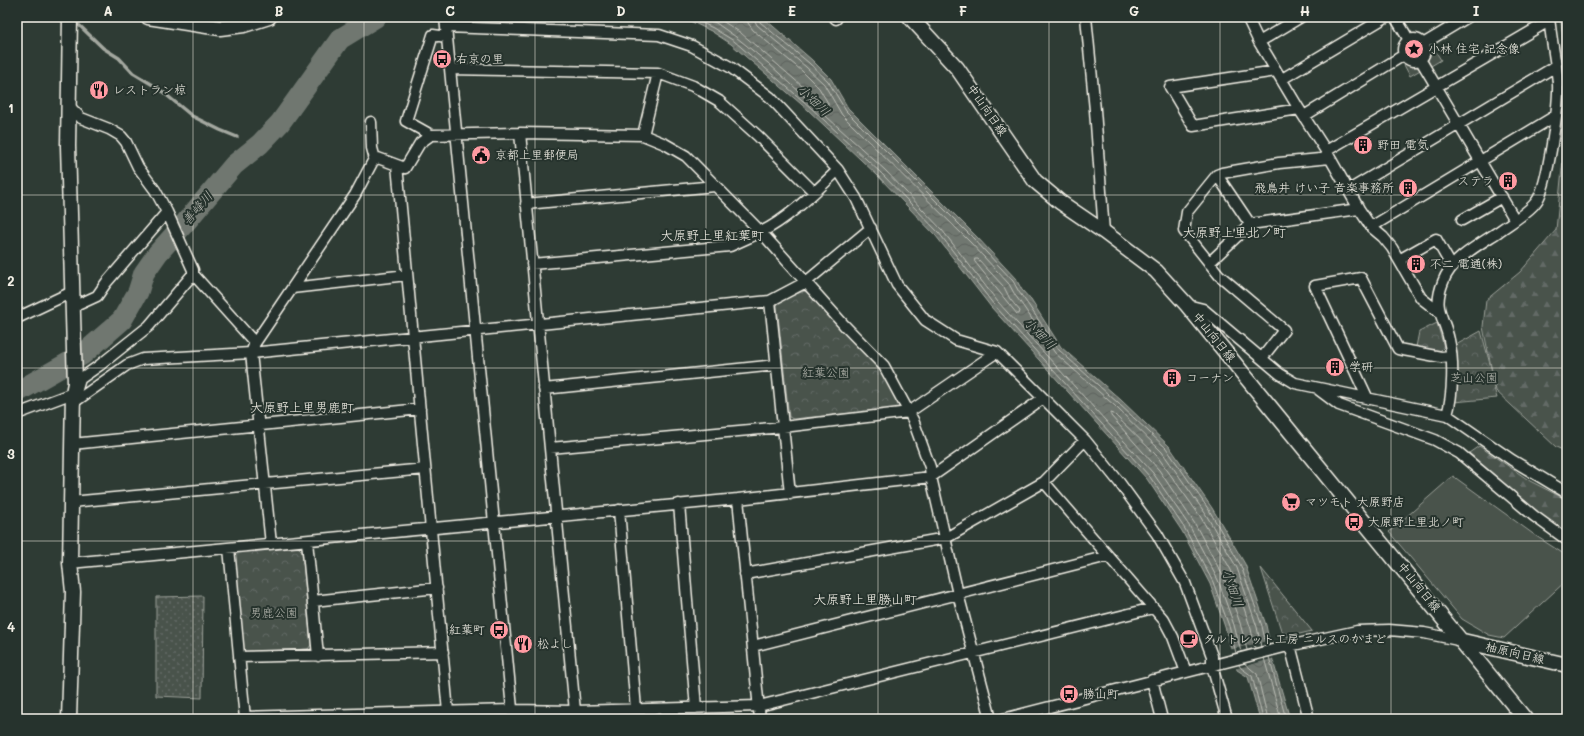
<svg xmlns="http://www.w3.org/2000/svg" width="1584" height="736" font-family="Mali,'Klee One',sans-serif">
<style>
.grass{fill:#48524c;stroke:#9ea29a}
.forest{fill:url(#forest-firs);stroke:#9ea29a}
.park{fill:url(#park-crowns);stroke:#9ea29a}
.garden{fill:url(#garden-dots);stroke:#9ea29a}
.water{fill:url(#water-waves);stroke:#a4a8a0}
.pier{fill:#2e3b34}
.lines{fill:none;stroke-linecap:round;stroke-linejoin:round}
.shore{stroke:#bfc0b8;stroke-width:1}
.stream{stroke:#a4a8a0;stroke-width:3.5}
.river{stroke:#6f7770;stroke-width:21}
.street-casing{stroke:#f4f1e8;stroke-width:13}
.secondary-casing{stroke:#f4f1e8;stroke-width:17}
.street{stroke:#26332d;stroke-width:10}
.secondary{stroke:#26332d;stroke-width:14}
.grid{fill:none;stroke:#f4f1e8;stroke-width:1;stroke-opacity:0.55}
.labels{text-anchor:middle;stroke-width:4;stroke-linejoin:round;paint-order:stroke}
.poi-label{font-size:12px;fill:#f4f1e8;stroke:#26332d;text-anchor:start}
.street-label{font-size:12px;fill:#f4f1e8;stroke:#26332d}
.park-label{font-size:12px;fill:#b8b9b1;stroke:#26332d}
.water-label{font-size:13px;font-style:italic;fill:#b8bab2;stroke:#26332d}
.neighbourhood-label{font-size:13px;fill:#f4f1e8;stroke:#26332d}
.neatline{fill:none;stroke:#f4f1e8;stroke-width:1.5}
.grid-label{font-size:13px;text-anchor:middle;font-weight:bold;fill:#f4f1e8}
</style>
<defs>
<pattern id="forest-firs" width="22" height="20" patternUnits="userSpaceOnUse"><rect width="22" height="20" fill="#48524c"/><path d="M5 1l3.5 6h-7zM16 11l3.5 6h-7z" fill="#636b66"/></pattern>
<pattern id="park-crowns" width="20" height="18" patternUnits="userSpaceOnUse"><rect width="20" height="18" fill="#48524c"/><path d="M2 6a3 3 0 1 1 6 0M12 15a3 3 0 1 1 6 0" fill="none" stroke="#636b66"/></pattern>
<pattern id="garden-dots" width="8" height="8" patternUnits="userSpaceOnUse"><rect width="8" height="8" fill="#48524c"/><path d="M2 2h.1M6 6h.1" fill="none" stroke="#636b66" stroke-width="1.8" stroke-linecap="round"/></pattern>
<pattern id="water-waves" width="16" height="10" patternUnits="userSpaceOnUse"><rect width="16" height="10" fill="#6f7770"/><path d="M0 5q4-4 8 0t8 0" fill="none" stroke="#5c605b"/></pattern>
</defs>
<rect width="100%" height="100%" fill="#2e3b34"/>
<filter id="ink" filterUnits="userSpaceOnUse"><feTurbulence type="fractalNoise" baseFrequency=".025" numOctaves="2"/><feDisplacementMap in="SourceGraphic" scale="8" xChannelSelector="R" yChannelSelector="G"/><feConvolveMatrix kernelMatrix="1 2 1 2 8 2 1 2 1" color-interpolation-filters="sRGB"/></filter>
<g filter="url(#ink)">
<path class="grass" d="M1453 476 1536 536 1567 556V580L1504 638 1489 635 1462 619 1389 532Z"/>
<path class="forest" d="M1560 17H1567V452L1556 447 1496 391 1483 327 1486 300 1520 272 1556 230 1567 118 1565 53Z
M1479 446 1530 481 1567 500V533L1553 525 1469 453Z"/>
<path class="park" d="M1431 44 1441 60 1431 66 1428 61Z
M1403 63 1418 65 1422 69 1410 76Z
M804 291 809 293C839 325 886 368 902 408L793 419 789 417 777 306 778 303 781 300Z
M1437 323 1444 347 1439 352 1416 347 1419 332Z
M1481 331 1493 375 1492 382 1497 398 1454 402V346Z
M296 545 302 551 311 645 308 649 245 652 242 648 234 556 237 551Z
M1261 568 1312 631 1287 637 1281 630Z"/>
<path class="garden" d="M203 596 202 698 156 696V597Z"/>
<path class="water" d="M674 17H759L766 20 812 60 831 79 848 108 977 237 1016 279 1022 290 1031 300 1061 347 1121 400 1169 446 1212 508 1245 564 1266 625 1273 661 1290 719H1260L1248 677 1237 670 1225 627 1210 584 1182 531 1147 479 991 307 936 236 878 176 808 110 731 44 711 31 688 20Z"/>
<path class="pier" d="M1271 640 1275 658 1234 669 1229 650Z"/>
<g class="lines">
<path class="shore" d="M690 17 713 28 734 41 810 107 881 173 939 233 994 305 1150 477 1185 529 1213 582 1229 626 1236 653
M702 17 716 23 736 37 768 63 885 170 942 230 998 302 1153 473 1190 527 1218 580 1234 625 1241 652
M716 17 741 33 825 106H828V103L819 88 802 71 753 30 748 23 747 17
M753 17 757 25 806 67 824 84 842 115 971 243 1009 284 1015 295 1023 306 1055 353 1115 406 1162 452 1205 513 1237 568 1257 627 1261 647
M758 17 760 22 809 63 828 81 846 111 974 239 1013 281 1019 292 1027 303 1059 350 1118 403 1166 448 1209 510 1241 566 1262 626 1266 645
M975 259H978L1004 287 1010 299 1020 311 1019 314H1017L975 262Z
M1247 650 1240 623 1224 578 1195 524 1159 470 1111 416V413L1114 414 1157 456 1200 516 1231 570 1251 629 1255 648
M1269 657 1286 719
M1264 658 1281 719
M1244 663 1257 674 1268 719
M1239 665 1241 668 1252 676 1263 719"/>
<path class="stream" d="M79 25 103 48 119 58 133 73 158 88 192 116 220 130 237 137"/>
<path class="river" d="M17 392 82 355 122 320 138 292 144 273 158 253 185 223 234 165 260 144 280 123 340 39 376 17"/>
<g class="street-casing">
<path id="street" d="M445 17 513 719
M834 17 836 19 837 17
M1086 17 1095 110 1104 232
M1247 17 1259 42 1299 109 1326 151 1359 209 1371 227 1383 237 1392 248 1421 298 1439 312
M1395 17 1409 40
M446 27 659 35 692 46 730 67 770 97 838 170
M1403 50a11 11 0 1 1 22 0a11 11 0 1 1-22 0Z
M1259 42 1301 17
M1423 44 1468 17
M1420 59 1515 220
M450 69 658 73 693 86 719 101 758 136 814 192
M1276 71 1170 87 1193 126 1299 109
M1282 79 1386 17
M69 106 81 118 109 129 121 136 126 142 138 167 155 190 167 212 193 270V274L255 343
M1304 116 1404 55
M371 122 372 148 375 159
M520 133 575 711
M431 135 406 121 433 35 447 37
M643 135 658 73
M1326 151 1549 21
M397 165 448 712
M1217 175 1250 224
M1349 190 1556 66
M526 204 715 186
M1462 220 1502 197
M1371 227 1555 116
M1399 260 1436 239 1452 267
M1209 263 1250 224 1359 209
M292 288 407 275
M770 301 790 494
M1187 305 1203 309 1280 374 1295 383 1447 415 1512 460 1567 493
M73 307 97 296 106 283 167 212
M17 318 72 292
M1262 358 1284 330 1219 275 1184 231 1187 212 1217 175 1222 173 1279 163 1330 158
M77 389 80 379 100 365 149 326 193 274
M544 389 776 365
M1319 390 1339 405 1435 440 1459 453 1534 516 1567 540
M1368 399 1315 286 1361 278 1398 349 1441 357 1451 356
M73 403 127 365 143 359 251 353 255 343 355 195 373 161 378 158 405 168 420 143 431 135 520 133 643 135 665 144 686 156 761 232 730 246 532 264
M17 414 73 393
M1447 415C1453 395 1454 361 1449 340 1444 315 1432 310 1443 282 1451 259 1480 244 1498 232 1510 223 1528 213 1536 202 1548 188 1559 103 1558 83 1556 61 1551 39 1549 17
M72 444 420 409
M550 448 783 427 909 412 997 352
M1044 482 1164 620 1173 637 1186 672
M738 499 760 719
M71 502 425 469
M679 504 696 708
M619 510 636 709
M307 541 318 656
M271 544 251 353 770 301 806 282 871 228
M229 548 245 719
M70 563 738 499 931 477 1042 399
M745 574 946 538 1044 482 1085 440
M313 601 437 588
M1290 645 1309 719
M753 646 1108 556
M239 657 443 652
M1152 680 1162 719
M244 717 513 710 575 711 759 706 1153 608
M991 719 958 594 931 477 930 467 913 420 884 366 844 325 761 232C787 220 817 190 838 170L856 198 897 285 925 320 956 340 997 352 1085 440 1119 482 1157 534 1185 583 1212 656V666L1227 719
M1003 719 1284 647 1357 631 1389 630 1424 633 1463 641"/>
</g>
<g class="secondary-casing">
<path id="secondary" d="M148 17 220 28 244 25 269 17
M910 17 957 68 1035 181 1060 202 1104 232 1156 271 1187 305 1525 719
M1463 641 1567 665
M69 719 73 592 70 563 73 393 75 383 68 146 70 17"/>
</g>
<use href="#street" class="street"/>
<use href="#secondary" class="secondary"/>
</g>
</g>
<path class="grid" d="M193 17V719M364 17V719M535 17V719M706 17V719M878 17V719M1049 17V719M1220 17V719M1391 17V719M17 195H1567M17 368H1567M17 541H1567"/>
<defs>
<g id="sight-disc" transform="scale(1)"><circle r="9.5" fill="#ff9aa2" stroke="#26332d"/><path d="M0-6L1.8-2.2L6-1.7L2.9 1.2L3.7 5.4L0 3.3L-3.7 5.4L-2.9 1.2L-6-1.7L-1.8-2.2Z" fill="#111"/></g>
<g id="bus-disc" transform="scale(1)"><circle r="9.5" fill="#ff9aa2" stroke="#26332d"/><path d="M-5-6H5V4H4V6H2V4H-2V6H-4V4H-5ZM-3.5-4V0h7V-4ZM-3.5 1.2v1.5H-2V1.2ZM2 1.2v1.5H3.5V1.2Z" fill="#111"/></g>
<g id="restaurant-disc" transform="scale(1)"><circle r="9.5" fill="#ff9aa2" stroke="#26332d"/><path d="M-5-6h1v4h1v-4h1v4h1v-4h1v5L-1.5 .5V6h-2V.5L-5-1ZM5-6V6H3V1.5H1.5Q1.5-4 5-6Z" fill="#111"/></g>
<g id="building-disc" transform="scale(1)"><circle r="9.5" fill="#ff9aa2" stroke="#26332d"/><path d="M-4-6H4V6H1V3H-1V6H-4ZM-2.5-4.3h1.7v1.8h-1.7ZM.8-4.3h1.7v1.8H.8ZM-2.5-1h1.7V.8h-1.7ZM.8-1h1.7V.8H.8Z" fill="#111"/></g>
<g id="civic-disc" transform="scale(1)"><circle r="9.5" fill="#ff9aa2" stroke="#26332d"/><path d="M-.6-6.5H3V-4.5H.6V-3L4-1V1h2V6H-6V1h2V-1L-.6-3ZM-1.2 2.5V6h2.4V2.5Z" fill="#111"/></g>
<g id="supermarket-disc" transform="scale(1)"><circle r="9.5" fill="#ff9aa2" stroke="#26332d"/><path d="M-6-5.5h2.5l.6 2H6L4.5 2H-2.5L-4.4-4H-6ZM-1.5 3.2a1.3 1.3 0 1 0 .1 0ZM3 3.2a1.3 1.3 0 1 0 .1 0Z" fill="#111"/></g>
<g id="cafe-disc" transform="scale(1)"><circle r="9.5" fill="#ff9aa2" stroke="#26332d"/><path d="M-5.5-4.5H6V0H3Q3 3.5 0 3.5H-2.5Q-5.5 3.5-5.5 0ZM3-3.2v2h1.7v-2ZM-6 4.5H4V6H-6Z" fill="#111"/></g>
</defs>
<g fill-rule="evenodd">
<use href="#sight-disc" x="1414" y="49"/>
<use href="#bus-disc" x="442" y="59"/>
<use href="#restaurant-disc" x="99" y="90"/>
<use href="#building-disc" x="1363" y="145"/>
<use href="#civic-disc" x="481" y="155"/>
<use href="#building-disc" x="1508" y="181"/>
<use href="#building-disc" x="1408" y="188"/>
<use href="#building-disc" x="1416" y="264"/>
<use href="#building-disc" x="1335" y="367"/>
<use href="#building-disc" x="1172" y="378"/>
<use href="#supermarket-disc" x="1291" y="502"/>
<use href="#bus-disc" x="1354" y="522"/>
<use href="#bus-disc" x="499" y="630"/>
<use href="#cafe-disc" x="1189" y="639"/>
<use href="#restaurant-disc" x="523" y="644"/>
<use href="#bus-disc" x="1069" y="694"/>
</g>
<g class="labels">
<g class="poi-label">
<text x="1428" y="53">小林 住宅 記念像</text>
<text x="456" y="63">右京の里</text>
<text x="113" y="94">レストラン椋</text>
<text x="1377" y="149">野田 電気</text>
<text x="495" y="159">京都上里郵便局</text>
<text x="1494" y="185" text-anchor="end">ステラ</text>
<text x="1394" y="192" text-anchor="end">飛鳥井 けい子 音楽事務所</text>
<text x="1430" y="268">不二 電通(株)</text>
<text x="1349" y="371">学研</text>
<text x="1186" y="382">コーナン</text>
<text x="1305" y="506">マツモト 大原野店</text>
<text x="1368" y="526">大原野上里北ノ町</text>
<text x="485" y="634" text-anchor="end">紅葉町</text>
<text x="1203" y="643">タルトレット工房 ニルスのかまど</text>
<text x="537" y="648">松よし</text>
<text x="1083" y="698">勝山町</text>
</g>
<g class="street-label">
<text transform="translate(987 110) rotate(55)" y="4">中山向日線</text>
<text transform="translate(1214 337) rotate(51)" y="4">中山向日線</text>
<text transform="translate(1419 587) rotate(51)" y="4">中山向日線</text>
<text transform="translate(1515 653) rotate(13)" y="4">柚原向日線</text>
</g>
<g class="park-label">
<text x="826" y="377">紅葉公園</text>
<text x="1474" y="382">芝山公園</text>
<text x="274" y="617">男鹿公園</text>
</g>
<g class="water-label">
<text transform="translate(814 100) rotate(44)" y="5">小畑川</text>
<text transform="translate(197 208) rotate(-49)" y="5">善峰川</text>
<text transform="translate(1040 333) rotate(45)" y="5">小畑川</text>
<text transform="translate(1233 588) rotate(71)" y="5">小畑川</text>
</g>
<g class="neighbourhood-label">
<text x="1234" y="237">大原野上里北ノ町</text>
<text x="712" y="240">大原野上里紅葉町</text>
<text x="302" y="412">大原野上里男鹿町</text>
<text x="865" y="604">大原野上里勝山町</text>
</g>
</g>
<rect width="1584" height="736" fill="none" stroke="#26332d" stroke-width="44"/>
<rect x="22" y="22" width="1540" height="692" class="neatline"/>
<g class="grid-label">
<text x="108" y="16">A</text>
<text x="279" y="16">B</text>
<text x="450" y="16">C</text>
<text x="621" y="16">D</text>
<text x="792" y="16">E</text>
<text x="963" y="16">F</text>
<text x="1134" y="16">G</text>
<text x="1305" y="16">H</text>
<text x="1476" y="16">I</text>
<text x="11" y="113">1</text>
<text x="11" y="286">2</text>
<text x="11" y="459">3</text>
<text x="11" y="632">4</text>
</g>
</svg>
